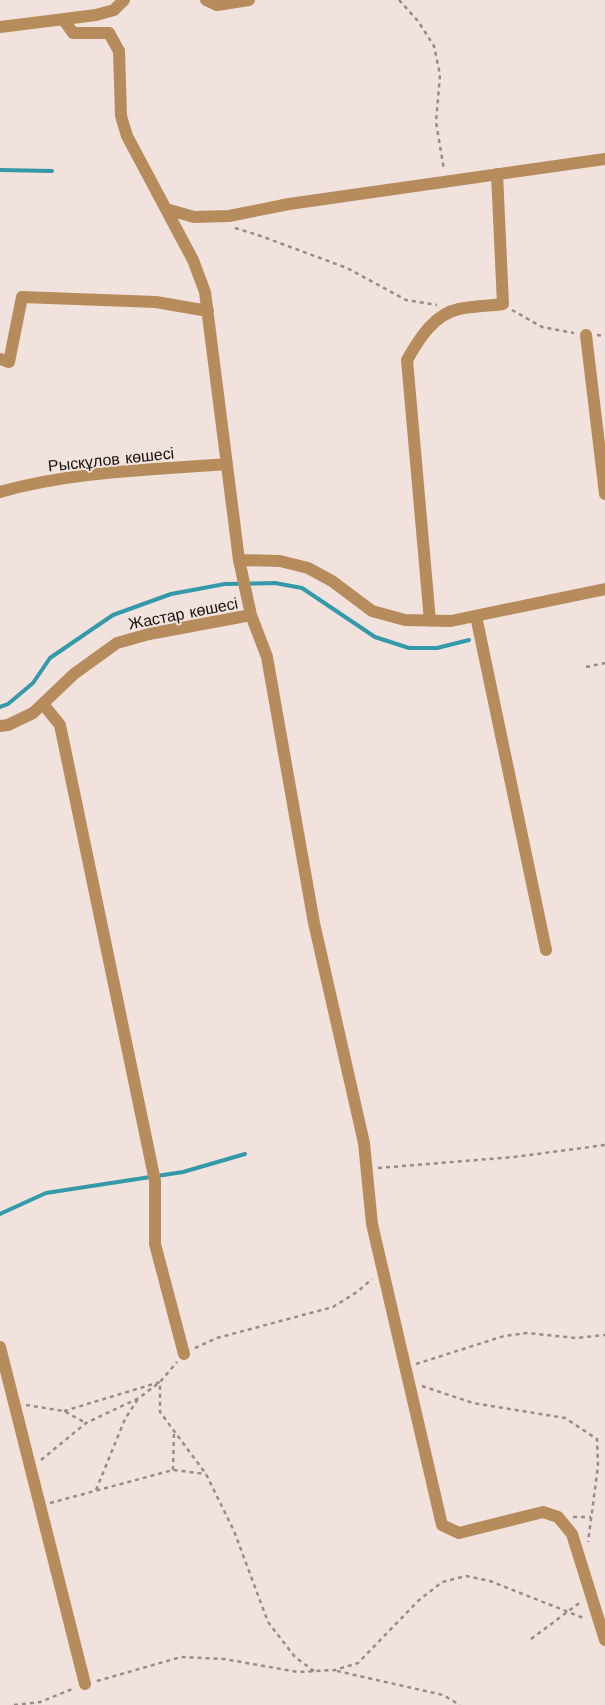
<svg xmlns="http://www.w3.org/2000/svg" width="605" height="1705" font-family="'Work Sans',sans-serif">
<style>
.lines{fill:none;stroke-linecap:round;stroke-linejoin:round}
.stream{stroke:#349aaa;stroke-width:4}
.path{stroke:#978c88;stroke-width:2.5;stroke-dasharray:4 4;stroke-linecap:butt}
.minor{stroke:#b78c5c;stroke-width:12}
.labels{text-anchor:middle;stroke-width:4;stroke-linejoin:round;paint-order:stroke}
.street-label{font-size:16px;fill:#171210;stroke:#f1e2dd}
</style>
<rect width="100%" height="100%" fill="#f1e2dd"/>
<g class="lines">
<path class="stream" d="M0 170 52 171
M0 707 8 704 33 683 50 658 113 615 171 594 225 584 275 583 302 588 375 637 409 648H437L469 640
M0 1214 46 1193 183 1172 245 1154"/>
<path class="path" d="M399 0 418 21 434 46 440 75 436 122 444 170
M235 228 258 235 347 268 406 300 437 305
M512 310 542 327 574 333
M597 335 605 336
M586 667 605 663
M378 1168 514 1157 605 1145
M195 1348 217 1338 333 1307 357 1292 372 1279
M416 1364 504 1336 527 1333 576 1338 605 1335
M422 1386 473 1403 565 1418 597 1439 598 1466 588 1542
M26 1405 64 1411 86 1423
M64 1411 160 1382V1412L206 1474 234 1531 268 1622 295 1657 314 1671
M41 1460 86 1423 139 1398 160 1382 177 1362
M173 1470 174 1431
M96 1490 125 1419 138 1399
M50 1503 173 1470 206 1474
M573 1517H591
M531 1639 582 1601
M337 1671 443 1695 460 1705
M97 1681 181 1657 224 1659 298 1672 335 1670 358 1663 418 1601 442 1582 466 1576 490 1581 586 1619
M14 1705 40 1702 75 1688"/>
<path class="minor" d="M206 0 217 5 249 0
M63 19 73 33H109L119 51 121 116 127 136 193 260 205 292 239 560 251 615 267 657 314 923 364 1143 372 1224 442 1525 459 1533 543 1512 558 1517 572 1534 605 1640
M0 27 96 15 114 10 124 0
M166 209 194 217 229 216 289 204 605 159
M586 335 605 494
M0 359 9 362 22 297 156 302 208 311
M0 492C73 471 152 470 227 464
M239 560 280 561 308 568 332 581 372 611 405 620 451 621 605 589
M476 616 546 950
M430 621 407 360C419 339 434 314 459 309 473 306 489 306 503 304L497 174
M43 704 60 725 155 1181V1244L184 1354
M0 726 8 725 33 713 74 674 117 643 149 634 251 615
M0 1347 85 1684"/>
</g>
<g class="labels">
<g class="street-label">
<text transform="translate(111 459) rotate(-6)" y="6">Рыскұлов көшесі</text>
<text transform="translate(183 613) rotate(-11)" y="6">Жастар көшесі</text>
</g>
</g>
</svg>
